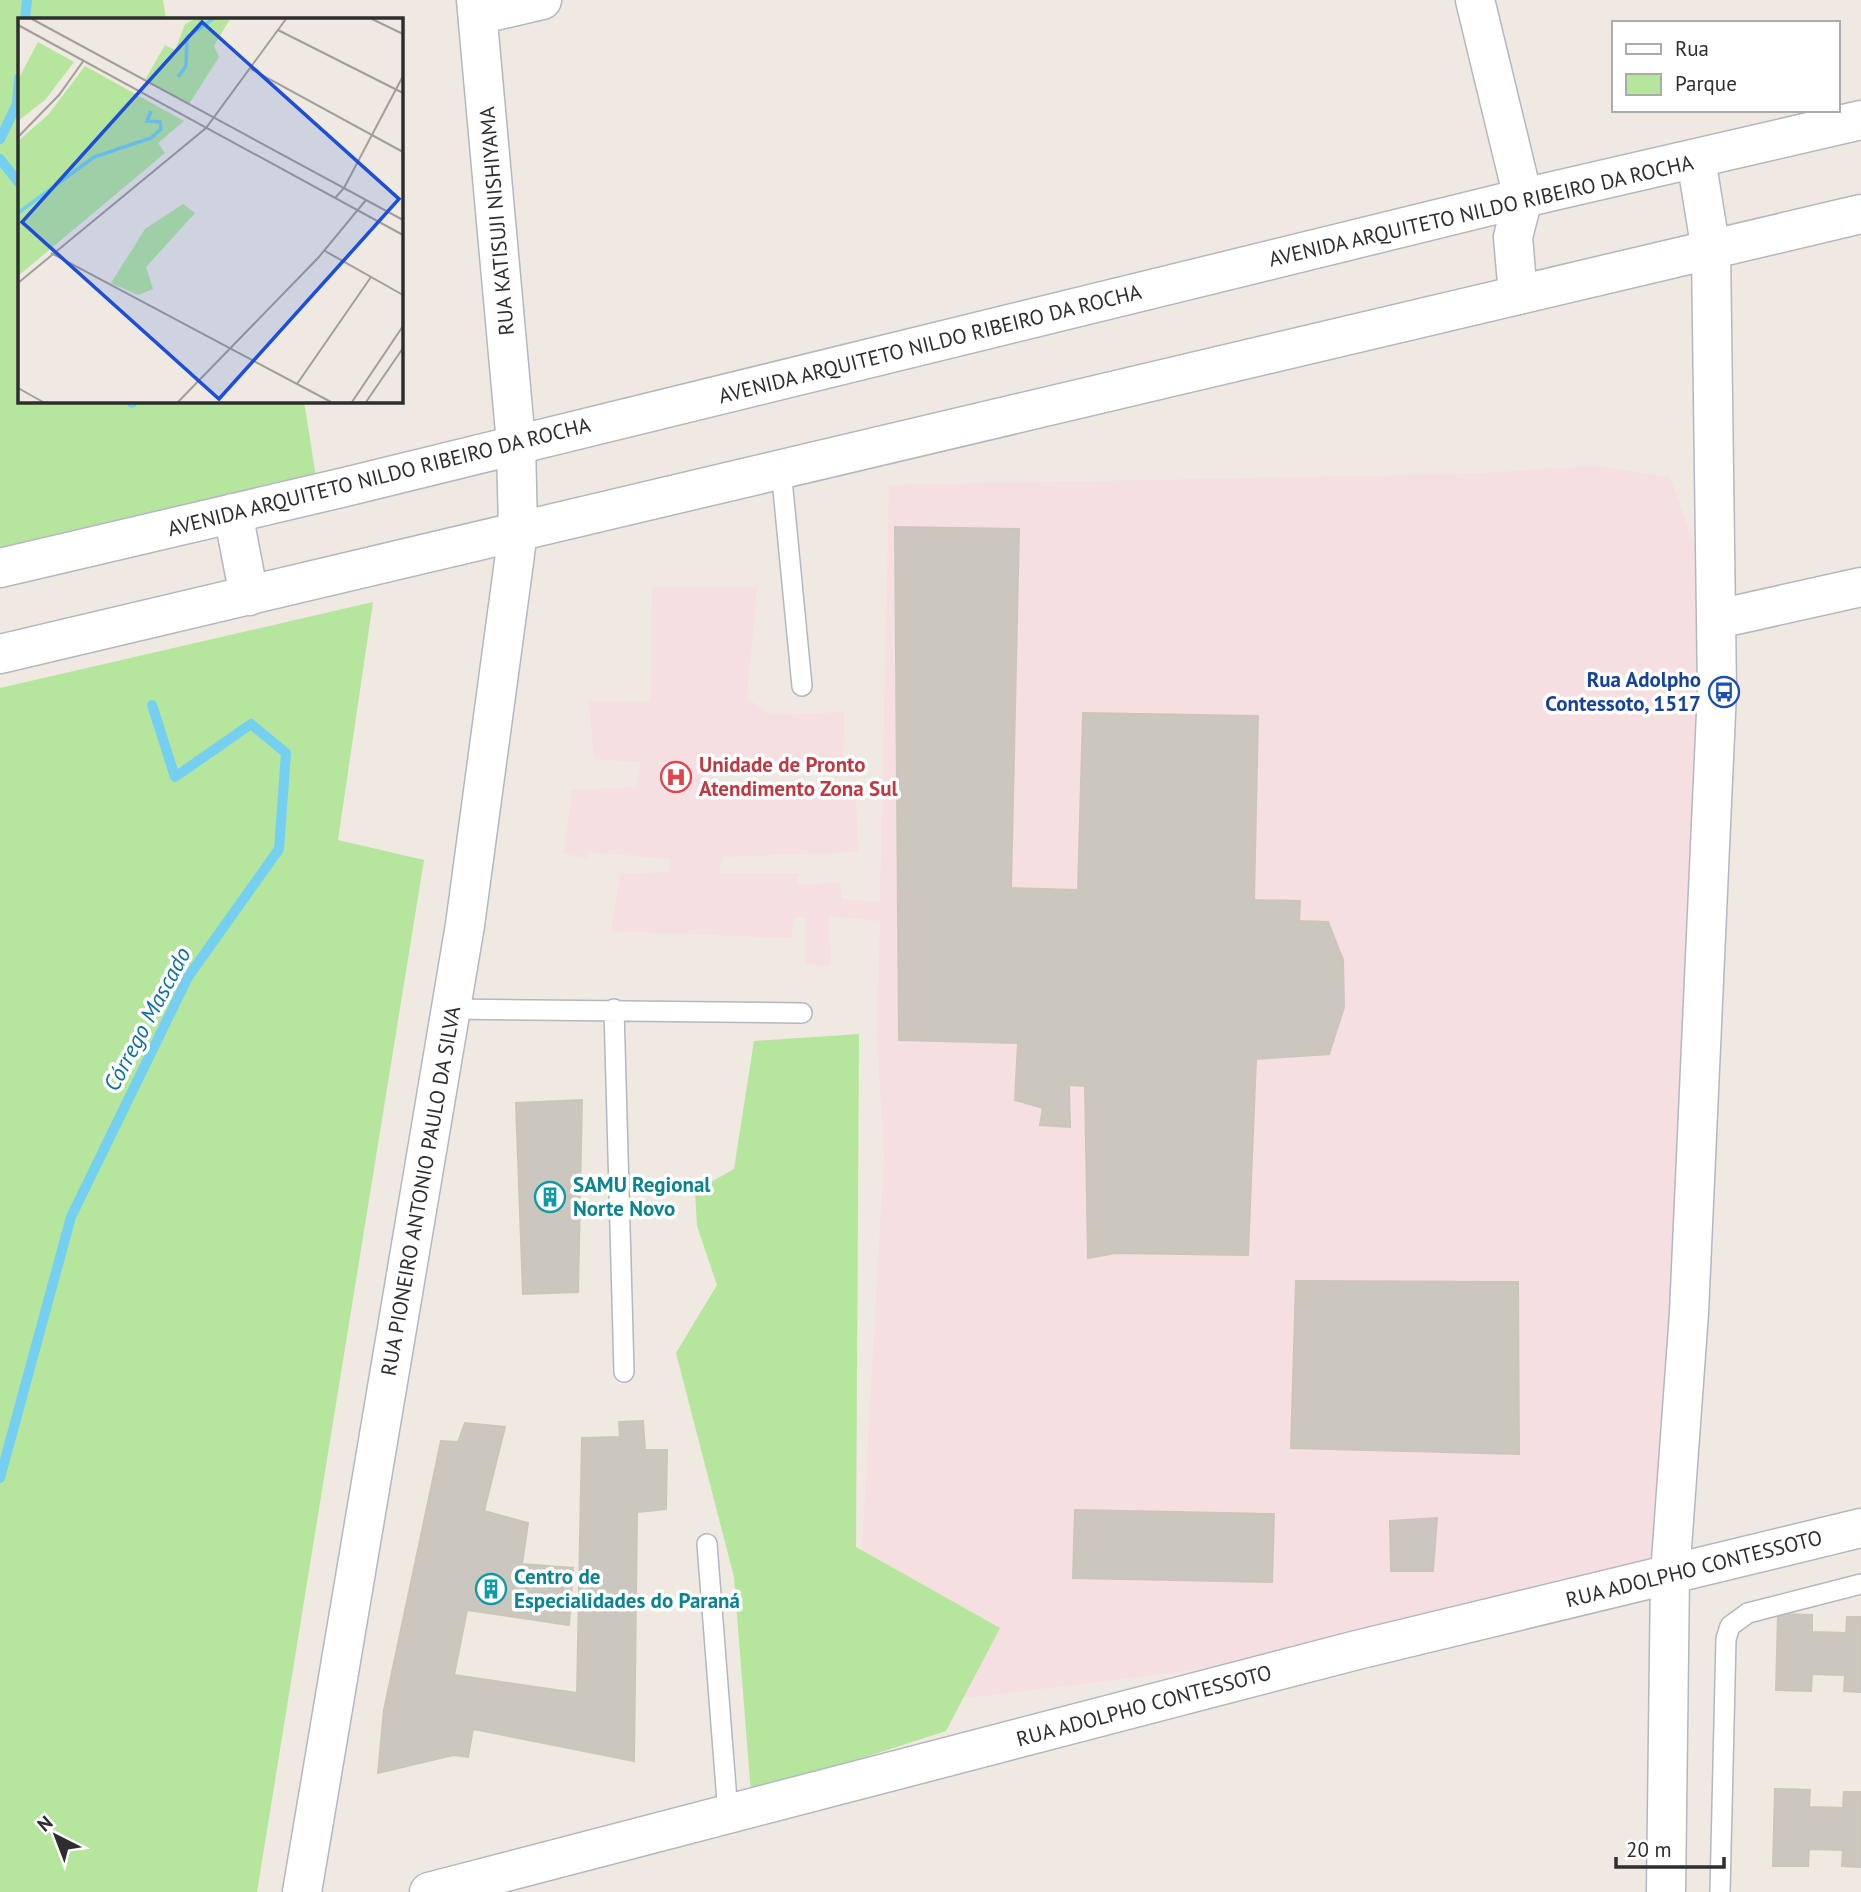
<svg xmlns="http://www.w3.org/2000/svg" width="1861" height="1892" font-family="'PT Sans',sans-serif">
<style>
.medical{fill:#f5dfe0}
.green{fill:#b6e59e}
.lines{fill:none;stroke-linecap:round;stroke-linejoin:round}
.stream{stroke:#75cff0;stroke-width:10}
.building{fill:#cbc7bf;stroke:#cbc5ba;stroke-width:2}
.service-casing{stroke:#b4b7c1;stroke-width:22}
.minor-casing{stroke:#b4b7c1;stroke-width:41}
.secondary-casing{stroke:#b4b7c1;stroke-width:41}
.service{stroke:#fff;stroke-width:19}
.minor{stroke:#fff;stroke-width:38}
.secondary{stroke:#fff;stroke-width:38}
.labels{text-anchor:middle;stroke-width:7;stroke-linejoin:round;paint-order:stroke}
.street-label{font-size:21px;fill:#2e2e2e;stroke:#fff}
.transit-label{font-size:21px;font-weight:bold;fill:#164399;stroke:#fff;text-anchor:end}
.health-label{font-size:21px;font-weight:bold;fill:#be3a42;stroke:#fff;text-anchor:start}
.culture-label{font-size:21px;font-weight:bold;fill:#0d838f;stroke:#fff;text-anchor:start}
.water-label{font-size:23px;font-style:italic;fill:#0d6fa3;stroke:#fff}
.inset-river{fill:none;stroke:#75cff0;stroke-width:3.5}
.inset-road{fill:none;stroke:#a29e99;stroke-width:2}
.view{fill:#1d4ed8;fill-opacity:0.15;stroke:#1d4ed8;stroke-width:3.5}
.inset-edge{fill:none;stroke:#2e2e2e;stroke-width:3.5}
</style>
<rect width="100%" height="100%" fill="#efe9e1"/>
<path class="medical" d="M1595 466 1670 477 1720 618 1670 1575 1357 1650 853 1712 884 1157 877 1037 880 921 829 916 831 966 805 964 806 918 795 917 791 938 611 931 620 874 670 872 671 859 588 852V858L564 854 572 790 637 787 641 762 594 759 589 701 650 702 652 587H757L747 698 771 715 844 712 843 762 716 766 708 792 856 797 858 852 723 857 719 873H799L797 884 840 883 842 899 880 902 889 485 1464 474Z"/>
<path class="green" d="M0 0H163L166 19H19V401H304L318 490 0 567Z
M373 602 338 840 424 860 257 1892H0V688Z
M859 1034 856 1547 1000 1628 946 1731 751 1794 734 1577 676 1353 717 1285 697 1226 695 1191 734 1169 754 1041Z"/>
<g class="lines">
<path class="stream" d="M25 19 27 0
M0 139 17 104 19 78
M0 159 19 183
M132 401V403
M0 1478 71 1217 188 977 279 849 286 753 251 724 175 777 152 705"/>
</g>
<path class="building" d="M895 527 1019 529 1011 888 1078 890 1083 713 1258 716 1254 900 1300 901 1299 921 1328 922 1343 960 1344 1007 1329 1054 1256 1059 1248 1255 1115 1253 1088 1258 1085 1086 1069 1085 1070 1127 1040 1125 1043 1108 1015 1100 1018 1043 899 1040Z
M582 1100 578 1292 523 1294 516 1103Z
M1296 1281 1518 1282 1519 1454 1291 1448Z
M643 1421 645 1450H667L666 1509 637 1512 634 1761 473 1729 468 1757 453 1755 378 1773 384 1710 441 1441 458 1442 465 1423 505 1427 484 1511 528 1523 522 1564 573 1568 569 1625 467 1610 454 1675 577 1693 582 1438 620 1437 619 1422Z
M1075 1510 1274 1514 1272 1582 1073 1578Z
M1437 1518 1433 1571H1391L1390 1521Z
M1778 1614 1812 1615V1632L1846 1633 1847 1617H1861V1692L1844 1691 1845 1675 1812 1674 1811 1691 1776 1690Z
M1775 1789 1810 1790 1809 1807 1843 1808 1844 1792H1861V1867L1842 1866 1843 1850 1809 1849 1808 1866H1773Z"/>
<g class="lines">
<g class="service-casing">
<path id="service" d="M781 469 802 686
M451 1009 802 1013
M614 1009 624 1372
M707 1544 728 1814
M1720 1892 1726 1639 1730 1626 1748 1613 1861 1584"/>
</g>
<g class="minor-casing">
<path id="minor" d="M1475 0 1523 198 1513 237 1518 295
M478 15 542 0
M1718 619 1861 587
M302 1892 465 925 518 532 516 443 476 0
M429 1892 1357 1650 1861 1528
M1666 1892 1670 1575 1689 1313 1717 691 1711 251 1696 159"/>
</g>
<g class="secondary-casing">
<path id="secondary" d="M233 513 249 596
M0 568 345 487 1523 198 1861 120
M0 654 1861 214"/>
</g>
<use href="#service" class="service"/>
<use href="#minor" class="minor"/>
<use href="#secondary" class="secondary"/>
</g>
<defs>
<g id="bus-ring" transform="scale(1.575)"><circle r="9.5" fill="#fff" stroke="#1a4fb4" stroke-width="1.5"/><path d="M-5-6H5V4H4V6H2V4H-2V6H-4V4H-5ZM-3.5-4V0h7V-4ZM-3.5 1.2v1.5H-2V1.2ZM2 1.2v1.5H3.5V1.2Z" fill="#1a4fb4"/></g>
<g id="hospital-ring" transform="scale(1.575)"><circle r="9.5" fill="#fff" stroke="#e0444e" stroke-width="1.5"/><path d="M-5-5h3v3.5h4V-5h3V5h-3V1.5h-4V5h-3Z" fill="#e0444e"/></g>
<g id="building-ring" transform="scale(1.575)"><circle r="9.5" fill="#fff" stroke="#0f9aa8" stroke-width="1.5"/><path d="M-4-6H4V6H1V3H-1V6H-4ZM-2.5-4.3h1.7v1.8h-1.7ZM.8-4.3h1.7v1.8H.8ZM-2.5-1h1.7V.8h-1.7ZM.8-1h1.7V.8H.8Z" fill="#0f9aa8"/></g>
</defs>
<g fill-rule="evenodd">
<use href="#bus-ring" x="1724" y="692"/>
<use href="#hospital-ring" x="676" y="777"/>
<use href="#building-ring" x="550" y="1197"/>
<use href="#building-ring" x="491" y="1589"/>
</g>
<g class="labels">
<g class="street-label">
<text transform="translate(1481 211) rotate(-13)" y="7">AVENIDA ARQUITETO NILDO RIBEIRO DA ROCHA</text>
<text transform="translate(497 221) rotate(-95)" y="7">RUA KATISUJI NISHIYAMA</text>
<text transform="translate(930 344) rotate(-14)" y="7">AVENIDA ARQUITETO NILDO RIBEIRO DA ROCHA</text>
<text transform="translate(379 477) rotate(-14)" y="7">AVENIDA ARQUITETO NILDO RIBEIRO DA ROCHA</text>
<text transform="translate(421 1191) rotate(-80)" y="7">RUA PIONEIRO ANTONIO PAULO DA SILVA</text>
<text transform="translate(1694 1569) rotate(-14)" y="7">RUA ADOLPHO CONTESSOTO</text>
<text transform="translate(1144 1706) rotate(-15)" y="7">RUA ADOLPHO CONTESSOTO</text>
</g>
<g class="transit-label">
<text x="1701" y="687">Rua Adolpho<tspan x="1701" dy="24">Contessoto, 1517</tspan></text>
</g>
<g class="health-label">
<text x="699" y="772">Unidade de Pronto<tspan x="699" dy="24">Atendimento Zona Sul</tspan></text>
</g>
<g class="culture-label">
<text x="573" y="1192">SAMU Regional<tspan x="573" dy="24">Norte Novo</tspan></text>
<text x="514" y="1584">Centro de<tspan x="514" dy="24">Especialidades do Paraná</tspan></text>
</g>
<g class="water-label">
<text transform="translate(147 1019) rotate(-62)" y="8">Córrego Mascado</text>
</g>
</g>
<g transform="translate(18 18)">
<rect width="385" height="385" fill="#efe9e1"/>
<path d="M177 1H212L196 28 201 39 171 86 127 62 147 27 157 32 167 6ZM20 24 56 44 27 82 0 103V62ZM67 48 166 103 140 125 147 135 0 258V123L30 97ZM165 186 177 195 128 249 135 271 120 277 93 265 127 211Z" fill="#b6e59e"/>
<path class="inset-river" d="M160 59 168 48 169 19 195 1M0 195 76 139 133 120 143 111 142 104 129 103 133 93"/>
<path class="inset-road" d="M14 1 385 202M354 1 385 16M0 7 385 217M260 12 385 75M233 51 385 134M0 119 41 77 66 42M317 180 326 170 385 58M307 233 385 277M33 235 313 384M0 265 188 110 268 1M279 366 353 259M0 370 25 384M160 384 300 240 348 182M334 384 385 308M348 384 385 330"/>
<path class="view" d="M184 4 381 181 201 381 4 204Z"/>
<rect width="385" height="385" class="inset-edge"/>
</g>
<rect x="1612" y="21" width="228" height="91" fill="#ffffff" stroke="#ababab" stroke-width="2"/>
<rect x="1626" y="44" width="35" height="10" fill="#ffffff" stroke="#ababab" stroke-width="2"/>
<text x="1675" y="56" font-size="21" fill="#2e2e2e">Rua</text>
<rect x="1626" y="74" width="35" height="21" fill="#b6e59e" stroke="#ababab" stroke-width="2"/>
<text x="1675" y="91" font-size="21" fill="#2e2e2e">Parque</text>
<g transform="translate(56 1836) rotate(318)" stroke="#ffffff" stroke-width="5" paint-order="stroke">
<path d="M0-5L12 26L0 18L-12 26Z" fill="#2e2e2e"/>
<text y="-10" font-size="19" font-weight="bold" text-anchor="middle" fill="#2e2e2e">N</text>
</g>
<path d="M1616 1857v10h108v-10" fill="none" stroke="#2e2e2e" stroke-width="3.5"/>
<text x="1626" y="1857" font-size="21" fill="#2e2e2e" stroke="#ffffff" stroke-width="5" paint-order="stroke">20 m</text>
</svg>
